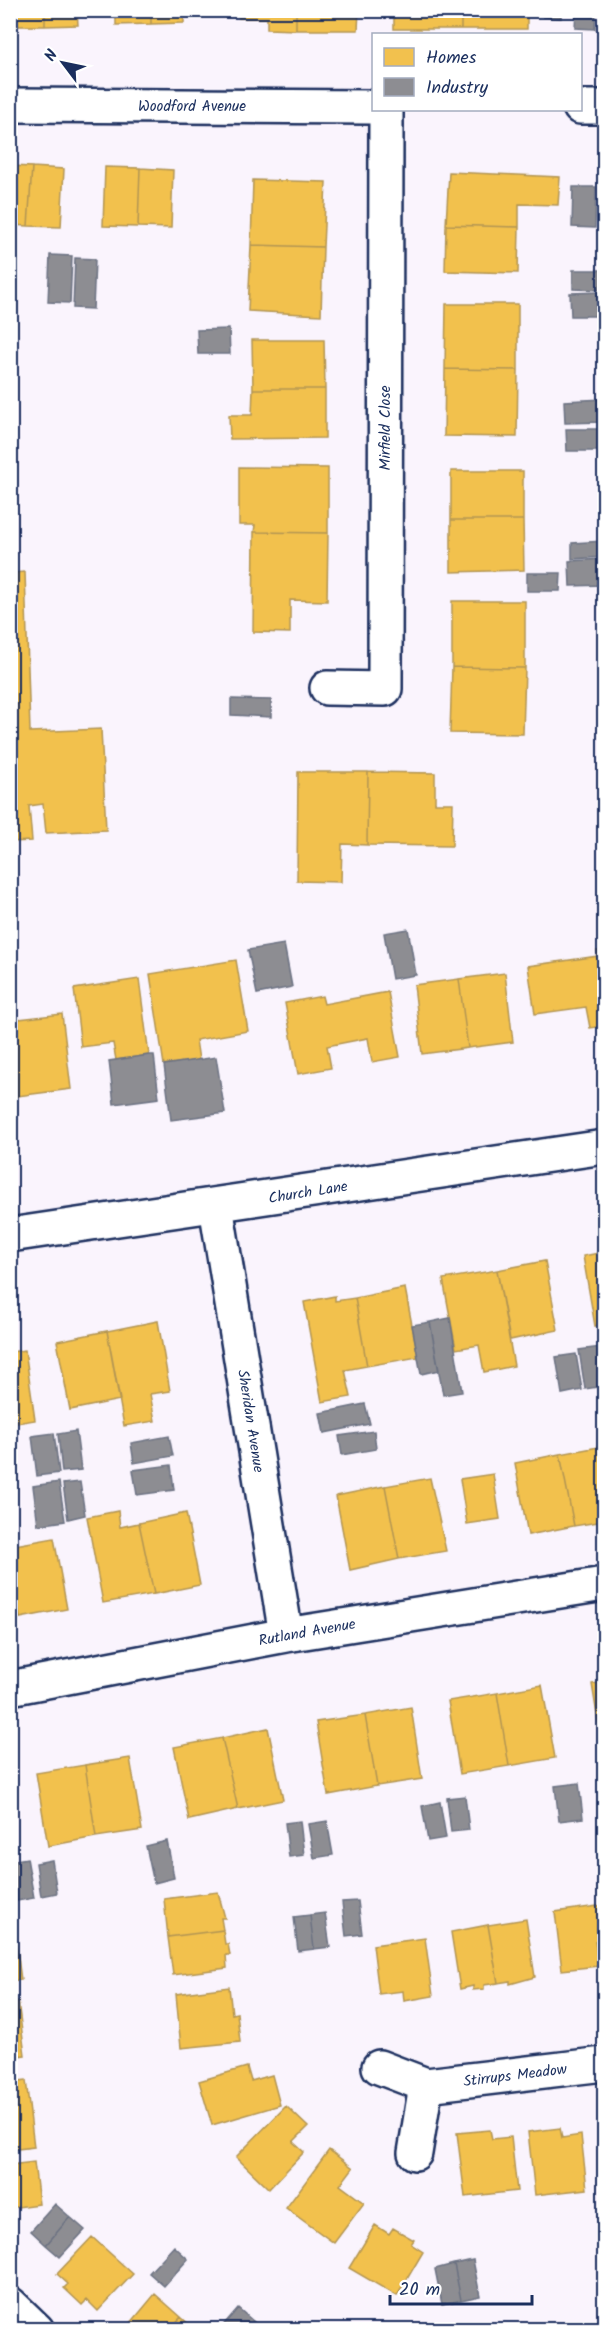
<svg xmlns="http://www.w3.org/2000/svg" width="615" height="2340" font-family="Kalam,sans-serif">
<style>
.homes{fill:#f2c14e;stroke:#b29553;stroke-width:1.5}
.industry{fill:#8d8d92;stroke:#6b7182;stroke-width:1.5}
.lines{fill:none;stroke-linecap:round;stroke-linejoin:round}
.minor-casing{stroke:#1b2f5e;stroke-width:38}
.secondary-casing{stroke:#1b2f5e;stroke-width:38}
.minor{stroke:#fff;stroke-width:33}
.secondary{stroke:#fff;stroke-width:33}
.labels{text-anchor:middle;stroke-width:6;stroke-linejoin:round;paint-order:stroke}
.street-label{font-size:15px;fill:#1b2f5e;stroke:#fff}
</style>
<rect width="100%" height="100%" fill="#faf4fd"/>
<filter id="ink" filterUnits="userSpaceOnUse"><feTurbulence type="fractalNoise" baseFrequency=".0167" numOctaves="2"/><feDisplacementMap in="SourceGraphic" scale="12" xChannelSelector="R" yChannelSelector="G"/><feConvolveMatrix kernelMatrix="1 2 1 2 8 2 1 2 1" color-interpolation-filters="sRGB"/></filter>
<g filter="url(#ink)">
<path class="homes" d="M10 10H45V26H10Z
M45 10H77L78 25 45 26Z
M116 10H151V24L116 25Z
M151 10H184V23L151 24Z
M239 10H296V30L267 29V18H239Z
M296 10H359L358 30H296Z
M394 10H461V29H394Z
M461 10H527V29H461Z
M10 166 32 167 28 226 10 225Z
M32 167 64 169 61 227 28 226Z
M105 167 140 168 138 227 103 226Z
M140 168 173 170 171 228 138 227Z
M449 172 560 177 558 205 519 204V227L446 225Z
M253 180 326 182 323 247 251 245Z
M446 225 519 227 518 273 445 271Z
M251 245 323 247 321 315 248 311Z
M446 304H518V370L445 369Z
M10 321H14V354H10Z
M252 340H324L325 389H253Z
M10 354H14L12 389H10Z
M445 369 518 370 517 437 444 436Z
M253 389H325V438L230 439 229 415H252Z
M239 467 328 468V533L254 532 255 525H239Z
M451 471H523V520H451Z
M451 520H523L524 570 451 572Z
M254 532 328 533 327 601 290 600V633L253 632Z
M25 572 30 732 101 729 106 830 46 833 43 804 29 806 32 841 10 842V573Z
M452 601H525V668L452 667Z
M452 667 525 668 523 734 450 733Z
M298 772H368L367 845 342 844 341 882 297 881Z
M368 772 435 773V803H453L452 846 367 845Z
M604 950V1026L590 1028 586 1007 535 1014 528 966 598 956 597 951Z
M236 960 248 1031 196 1040 199 1060 164 1065 150 974Z
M505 973 513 1042 468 1048 459 979Z
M139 979 149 1055 116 1060 113 1043 81 1047 74 989Z
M459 979 468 1048 422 1054 414 985Z
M388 992 400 1057 372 1062 368 1038 327 1046 331 1068 298 1074 285 1003 322 996 324 1004Z
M62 1014 71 1089 10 1097V1020Z
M604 1252V1324L595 1326 583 1256Z
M545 1261 558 1330 510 1340 497 1270Z
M497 1270 514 1366 484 1372 479 1345 456 1349 443 1279Z
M405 1288 418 1357 367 1366 355 1298Z
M335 1296V1301L355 1298 367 1366 345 1370 351 1397 322 1402 304 1302Z
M158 1321 170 1391 150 1394 155 1421 124 1426 107 1331Z
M107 1331 120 1400 70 1410 57 1341Z
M25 1350 35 1420 10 1424V1352Z
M604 1446V1521L574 1526 560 1454Z
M560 1454 574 1526 528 1535 515 1463Z
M493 1474 500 1519 467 1524 460 1479Z
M430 1478 446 1551 399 1559 385 1486Z
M385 1486 399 1559 350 1570 336 1496Z
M118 1511 120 1527 139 1523 154 1594 103 1603 87 1517Z
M186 1513 200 1585 154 1594 139 1523Z
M54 1538 67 1609 20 1618 10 1564V1546Z
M10 1564 20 1618 10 1620Z
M604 1682V1758L592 1684Z
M542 1685 555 1758 509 1766 497 1693Z
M497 1693 509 1766 460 1774 448 1701Z
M411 1707 422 1779 377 1786 365 1715Z
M365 1715 377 1786 328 1795 316 1722Z
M268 1728 283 1800 238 1809 222 1738Z
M222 1738 238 1809 189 1820 174 1747Z
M130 1758 142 1830 96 1837 85 1765Z
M85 1765 96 1837 48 1846 36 1773Z
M218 1892 225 1918H221L223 1930 168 1937 164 1899Z
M604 1905V1940L595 1941 598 1966 562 1970 555 1912Z
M526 1919 535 1977 510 1984V1981L498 1983 488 1925Z
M488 1925 498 1983 484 1985V1989L473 1990V1986L460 1989 451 1932Z
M10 1926H14L21 1980 10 1981Z
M223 1930 225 1944H228L230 1955H226L227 1968 173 1975 168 1937Z
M425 1938 433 1996 404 2001 403 1991 379 1994 373 1945Z
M229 1987 232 2014 237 2013 240 2042 181 2048 176 1994Z
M18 2001 25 2055 10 2057V2002Z
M247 2067 251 2081 272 2075 280 2105 212 2125 199 2081Z
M26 2080 34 2147 10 2150V2082Z
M286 2106 308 2127 293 2142 304 2152 269 2189 236 2157Z
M560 2128 562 2138 581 2135 587 2189 535 2195 528 2132Z
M490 2130 492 2139 511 2137 517 2191 465 2197 457 2133Z
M601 2131H604V2162Z
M329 2150 353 2168 340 2185 364 2203 334 2243 286 2208Z
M34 2162 39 2204 10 2208V2165Z
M375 2225 389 2234 393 2228 414 2240 411 2244 423 2252 397 2296 349 2268Z
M92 2237 133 2274 98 2311 87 2300 82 2305 64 2288 68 2284 57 2274Z
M155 2294 181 2317 169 2330H125Z
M181 2317 195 2330H169Z"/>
<path class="industry" d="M543 10H561V18L543 17Z
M576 10H596L595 29 575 28Z
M573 187H596L595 228 572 227Z
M50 255 72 256 70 303 48 302Z
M75 258 95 259 93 309 73 308Z
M573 270H604V290L573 289Z
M604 292V316H571L570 293Z
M229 329 230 354H198L197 330Z
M604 399V422L565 423 564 401Z
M566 429H604V451H567Z
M604 541V557L572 559V543Z
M604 559V585L570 586 569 561Z
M527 573H561L560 591H527Z
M231 699 271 700V717L231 715Z
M408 929 416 975 392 979 384 933Z
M284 944 292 987 257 994 248 950Z
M149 1055H154L159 1098 114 1104 109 1061Z
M216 1057 225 1113 171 1120 164 1065Z
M450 1318 462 1392 443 1395 430 1322Z
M430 1322 439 1370 421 1374 412 1325Z
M601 1347 604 1386 585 1389 579 1350Z
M576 1354 582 1390 562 1394 556 1357Z
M365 1404 370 1424 324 1433 320 1413Z
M76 1431 81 1470 62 1472 58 1434Z
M374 1431 376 1449 342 1455 339 1436Z
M54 1433 59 1473 37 1476 32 1436Z
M169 1436 173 1456 134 1463 131 1443Z
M171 1465 174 1490 137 1495 133 1470Z
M59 1482 65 1521 38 1525 33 1486Z
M80 1482 85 1515 68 1519 63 1484Z
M579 1783 583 1818 559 1821 555 1786Z
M465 1796 469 1830 451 1832 447 1798Z
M440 1802 446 1838 428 1841 422 1806Z
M300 1821 304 1855 289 1857 285 1823Z
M327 1821 333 1855 314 1858 308 1824Z
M167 1841 174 1878 154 1883 146 1846Z
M27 1858 34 1898 11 1902 10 1861Z
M52 1860 57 1893 41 1896 36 1863Z
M358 1901 362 1934 346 1936 342 1902Z
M325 1913 330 1947 314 1949 310 1915Z
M310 1915 314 1949 298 1951 294 1917Z
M55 2204 70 2217 46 2245 31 2231Z
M70 2217 85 2230 60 2257 46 2245Z
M174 2246 188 2259 164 2286 149 2273Z
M473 2260 480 2296 461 2300 454 2264Z
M454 2264 461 2300 442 2304 435 2269Z
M238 2308 253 2321 246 2330H219Z
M253 2321 263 2330H246Z"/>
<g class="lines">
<g class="minor-casing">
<path id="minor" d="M10 105 374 107
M580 107H604
M327 688 385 689 386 110
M216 1206 286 1635
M10 1688 286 1635 604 1584
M379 2067 426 2085
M415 2153 426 2085 604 2064
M10 2304 37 2330"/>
</g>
<g class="secondary-casing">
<path id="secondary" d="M10 1235 604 1147"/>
</g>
<use href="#minor" class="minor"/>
<use href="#secondary" class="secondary"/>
</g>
</g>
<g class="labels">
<g class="street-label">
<text x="192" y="111">Woodford Avenue</text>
<text transform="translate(385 428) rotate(-90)" y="5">Mirfield Close</text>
<text transform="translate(308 1192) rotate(-9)" y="5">Church Lane</text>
<text transform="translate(251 1421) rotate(81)" y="5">Sheridan Avenue</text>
<text transform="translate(307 1632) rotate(-10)" y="5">Rutland Avenue</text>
<text transform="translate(515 2075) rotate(-7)" y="5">Stirrups Meadow</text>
</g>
</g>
<rect width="615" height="2340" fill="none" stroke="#fff" stroke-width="36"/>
<rect x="18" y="18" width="579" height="2304" fill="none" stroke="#1b2f5e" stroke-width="2" filter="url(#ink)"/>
<rect x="372" y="33" width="210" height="78" fill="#ffffff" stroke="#a4acbf" stroke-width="1.5"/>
<rect x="384" y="48" width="30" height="18" fill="#f2c14e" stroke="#a4acbf" stroke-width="1.5"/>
<text x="426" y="63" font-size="18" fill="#1b2f5e">Homes</text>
<rect x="384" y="78" width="30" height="18" fill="#8d8d92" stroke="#a4acbf" stroke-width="1.5"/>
<text x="426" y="93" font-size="18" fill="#1b2f5e">Industry</text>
<g transform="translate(63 63) rotate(302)" stroke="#ffffff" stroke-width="4.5" paint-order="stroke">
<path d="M0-4.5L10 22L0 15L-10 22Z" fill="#1b2f5e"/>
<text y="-9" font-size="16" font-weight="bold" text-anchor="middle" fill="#1b2f5e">N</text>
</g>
<path d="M390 2295v9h142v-9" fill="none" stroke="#1b2f5e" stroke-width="3"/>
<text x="399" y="2295" font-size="18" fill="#1b2f5e" stroke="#ffffff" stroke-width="4.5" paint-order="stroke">20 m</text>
</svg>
